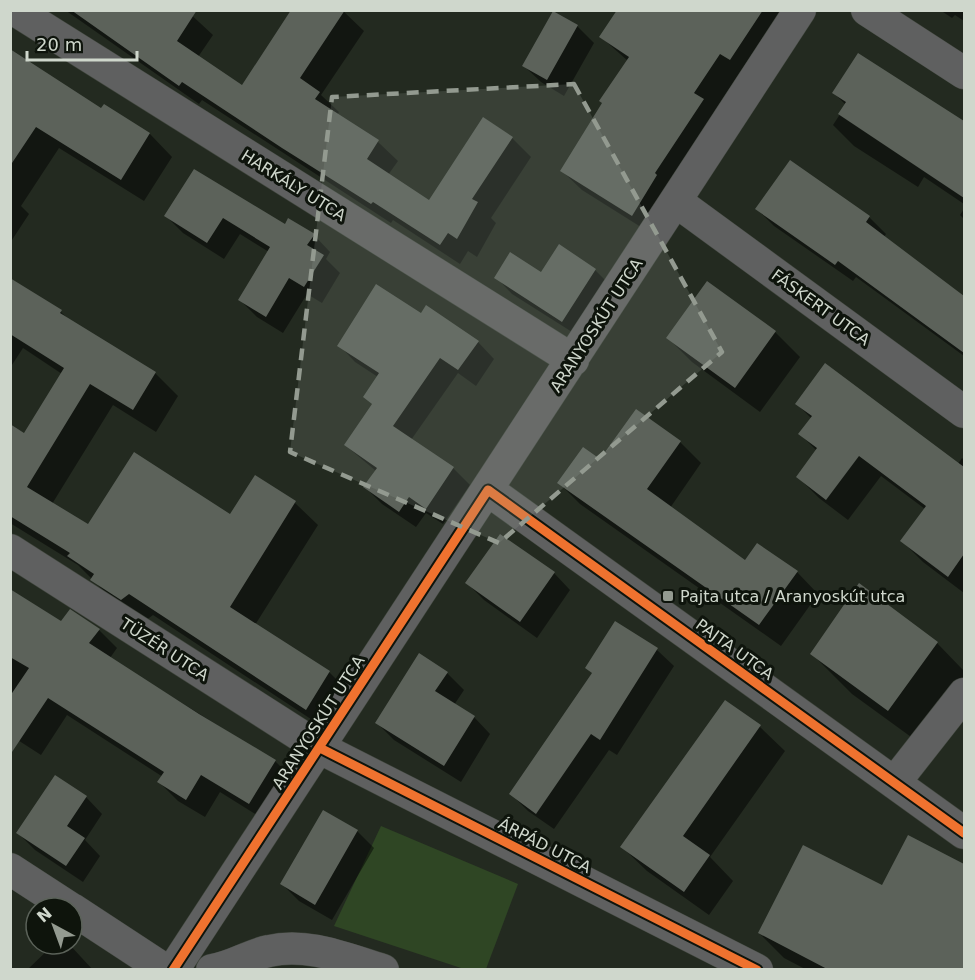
<svg xmlns="http://www.w3.org/2000/svg" width="975" height="980" font-family="'DejaVu Sans',sans-serif">
<style>
.green{fill:#2f4624}
.shadow{fill:#0007}
.building{fill:#5c625a}
.lines{fill:none;stroke-linecap:round;stroke-linejoin:round}
.street-casing{stroke:#3f453c;stroke-width:33}
.street{stroke:#5f6060;stroke-width:32}
.cycleway-casing{stroke:#0e140c;stroke-width:13}
.cycleway{stroke:#ef722f;stroke-width:9}
.marked{fill:#939a90;fill-opacity:0.2;stroke:#939a90;stroke-width:4.5;stroke-dasharray:12 8;stroke-linejoin:round}
.poi-dot{fill:#939a90;stroke:#0e140c;stroke-width:2}
.labels{text-anchor:middle;stroke-width:6;stroke-linejoin:round;paint-order:stroke}
.street-label{font-size:16px;fill:#cfd7cc;stroke:#0e140c}
.poi-label{font-size:16px;fill:#cfd7cc;stroke:#0e140c;text-anchor:start}
</style>
<rect width="100%" height="100%" fill="#232a20"/>
<path class="green" d="M381 826 518 884 486 969H464L334 926Z"/>
<path class="shadow" d="M65 10H186L213 35 198 57 242 87 342 10 364 31 321 95 339 112 337 115 378 142 398 161 388 175 430 202 512 138 531 157 491 218 496 223 477 257 468 251 460 264 393 220 391 223 202 100 199 104Z
M697 10H795L750 79 740 72 714 112 722 120 652 234 582 190 562 171 628 61 601 37Z
M940 10H964V21L955 15 952 18Z
M577 26 594 43 564 96 541 82 524 66Z
M10 50 102 110 104 106 150 134 172 157 144 201 59 148 21 206 29 214 10 243Z
M834 93 964 129V204L924 177 918 187 854 146 833 125 846 105Z
M194 171 285 226 314 235 330 252 326 259 340 273 322 303 307 294 283 333 257 317 240 300 269 252 240 234 224 259 183 233 166 216Z
M757 209 869 217 886 234 884 237 964 297V356L856 277 853 281 774 226Z
M964 209V219L960 215Z
M559 246 595 270 612 287 580 337 512 294 496 277 541 274Z
M10 279 61 312 70 321 155 373 178 396 156 432 113 405 52 504 89 526 230 516 255 477 295 503 318 525 255 625 329 672 352 695 329 731 153 615 145 621 115 602 78 565 10 523V426L24 435 62 374 23 348 10 368Z
M707 283 775 332 800 357 760 412 692 362 668 338Z
M421 315 478 342 494 359 476 386 458 373 411 440 453 468 470 485 443 524 426 513 416 527 382 504 365 487 376 471 345 445 373 405 365 397 378 377 355 362 339 345Z
M797 404 958 464 962 458 964 460V593L923 562 902 541 925 509 881 476 848 520 819 498 798 477 817 451 800 434 812 419Z
M680 442 701 463 670 508 745 562 797 572 818 594 781 646 580 504 559 483 600 461Z
M554 573 570 590 537 638 484 600 467 583Z
M10 592 62 623 99 630 117 648 110 658 275 761 294 780 268 822 220 792 205 817 178 801 159 782 163 777 67 715 41 755 10 735Z
M937 643 964 671V700L929 750 852 694 812 654Z
M657 650 674 666 617 755 609 750 554 829 528 811 511 794 593 674 587 668Z
M447 673 464 690 454 705 474 717 490 734 461 782 394 740 377 723Z
M725 702 760 727 785 751 710 857 733 881 709 915 647 871 622 847Z
M86 797 102 814 85 840 100 856 83 882 35 850 18 833Z
M357 831 374 848 332 920 299 901 282 884Z
M947 857 964 875V970H807L784 958 759 933 883 887Z
M54 944H69L93 970H27Z"/>
<path class="building" d="M71 10H197L177 41 242 85 291 10H345L300 78 320 92 315 99 379 140 367 159 429 200 483 117 513 137 472 199 478 202 457 239 448 233 440 245 373 202 371 204 282 148 182 82 179 86Z
M617 10H763L730 60 720 54 694 93 704 99 655 173 657 175 632 216 560 171 602 103 599 101 629 57 599 37Z
M553 11 578 25 547 80 522 66Z
M10 49 101 108 104 104 150 133 121 180 36 127 10 166Z
M858 53 964 121V198L838 114 846 102 832 93Z
M790 160 870 216 866 222 964 296V353L838 261 835 265 755 209Z
M194 169 285 224 288 218 315 234 307 245 324 255 304 287 289 278 266 317 238 300 270 247 223 218 207 243 164 216Z
M559 244 596 269 562 322 494 278 510 252 541 272Z
M10 278 62 310 60 313 156 372 133 410 90 384 27 487 88 524 134 452 230 514 255 475 296 501 230 607 330 671 306 710 129 594 121 600 90 580 94 574 67 556 70 553 10 516V424L24 433 64 368 10 334Z
M707 281 776 331 735 388 666 338Z
M376 284 421 313 426 305 479 341 458 370 440 358 393 426 454 467 426 509 409 497 399 512 363 487 377 468 344 445 372 404 363 397 379 373 337 346Z
M825 363 964 467V554L948 577 900 541 926 506 859 456 826 500 796 477 817 448 798 434 812 416 795 404Z
M636 409 681 441 647 489 745 560 757 543 798 571 759 625 557 483 583 447 600 459Z
M500 534 555 572 520 622 465 583Z
M859 583 938 642 888 711 810 654Z
M10 589 61 621 70 609 100 629 89 643 199 714 276 760 249 804 201 775 186 800 157 782 164 772 48 698 10 755V696L29 668 10 657Z
M615 621 658 648 600 740 591 734 536 814 509 794 592 673 585 668Z
M419 653 448 672 435 691 475 716 444 766 375 723Z
M725 700 761 725 683 836 710 855 684 892 620 847Z
M55 775 87 796 67 826 85 838 66 866 16 833Z
M323 810 358 830 315 905 280 884Z
M908 835 964 864V969H827L758 933 803 845 882 885Z"/>
<g class="lines">
<g class="street-casing">
<path id="street" d="M15 10 573 360
M867 10 964 73
M677 202 964 412
M488 490 964 833
M10 550 320 748 757 970
M895 782 964 694
M10 869 70 908
M72 909 165 970
M173 970 800 10
M212 970C233 967 249 955 269 951 308 942 346 959 383 970"/>
</g>
<use href="#street" class="street"/>
<g class="cycleway-casing">
<path id="cycleway" d="M320 748 757 970
M173 970 488 490 964 833"/>
</g>
<use href="#cycleway" class="cycleway"/>
</g>
<path class="marked" d="M574 84 722 352 499 543 290 452 332 97Z"/>
<rect class="poi-dot" x="662" y="590" width="12" height="12" rx="3"/>
<g class="labels">
<g class="street-label">
<text transform="translate(294 185) rotate(32)" y="6">HARKÁLY UTCA</text>
<text transform="translate(821 307) rotate(36)" y="6">FÁSKERT UTCA</text>
<text transform="translate(596 325) rotate(-57)" y="6">ARANYOSKÚT UTCA</text>
<text transform="translate(165 649) rotate(33)" y="6">TÜZÉR UTCA</text>
<text transform="translate(735 649) rotate(36)" y="6">PAJTA UTCA</text>
<text transform="translate(318 722) rotate(-57)" y="6">ARANYOSKÚT UTCA</text>
<text transform="translate(545 845) rotate(27)" y="6">ÁRPÁD UTCA</text>
</g>
<g class="poi-label">
<text x="680" y="602">Pajta utca / Aranyoskút utca</text>
</g>
</g>
<rect width="975" height="980" fill="none" stroke="#cfd7cc" stroke-width="24"/>
<g transform="translate(54 926) rotate(319)"><circle r="28" fill="#0e140c" stroke="#5b6259" stroke-width="1.5"/>
<path d="M0-4.5L10 22L0 15L-10 22Z" fill="#939a90"/>
<text y="-9" font-size="16" font-weight="bold" text-anchor="middle" fill="#cfd7cc">N</text>
</g>
<path d="M27 51v9h110v-9" fill="none" stroke="#cfd7cc" stroke-width="3"/>
<text x="36" y="51" font-size="18" fill="#cfd7cc" stroke="#0e140c" stroke-width="4.5" paint-order="stroke">20 m</text>
</svg>
